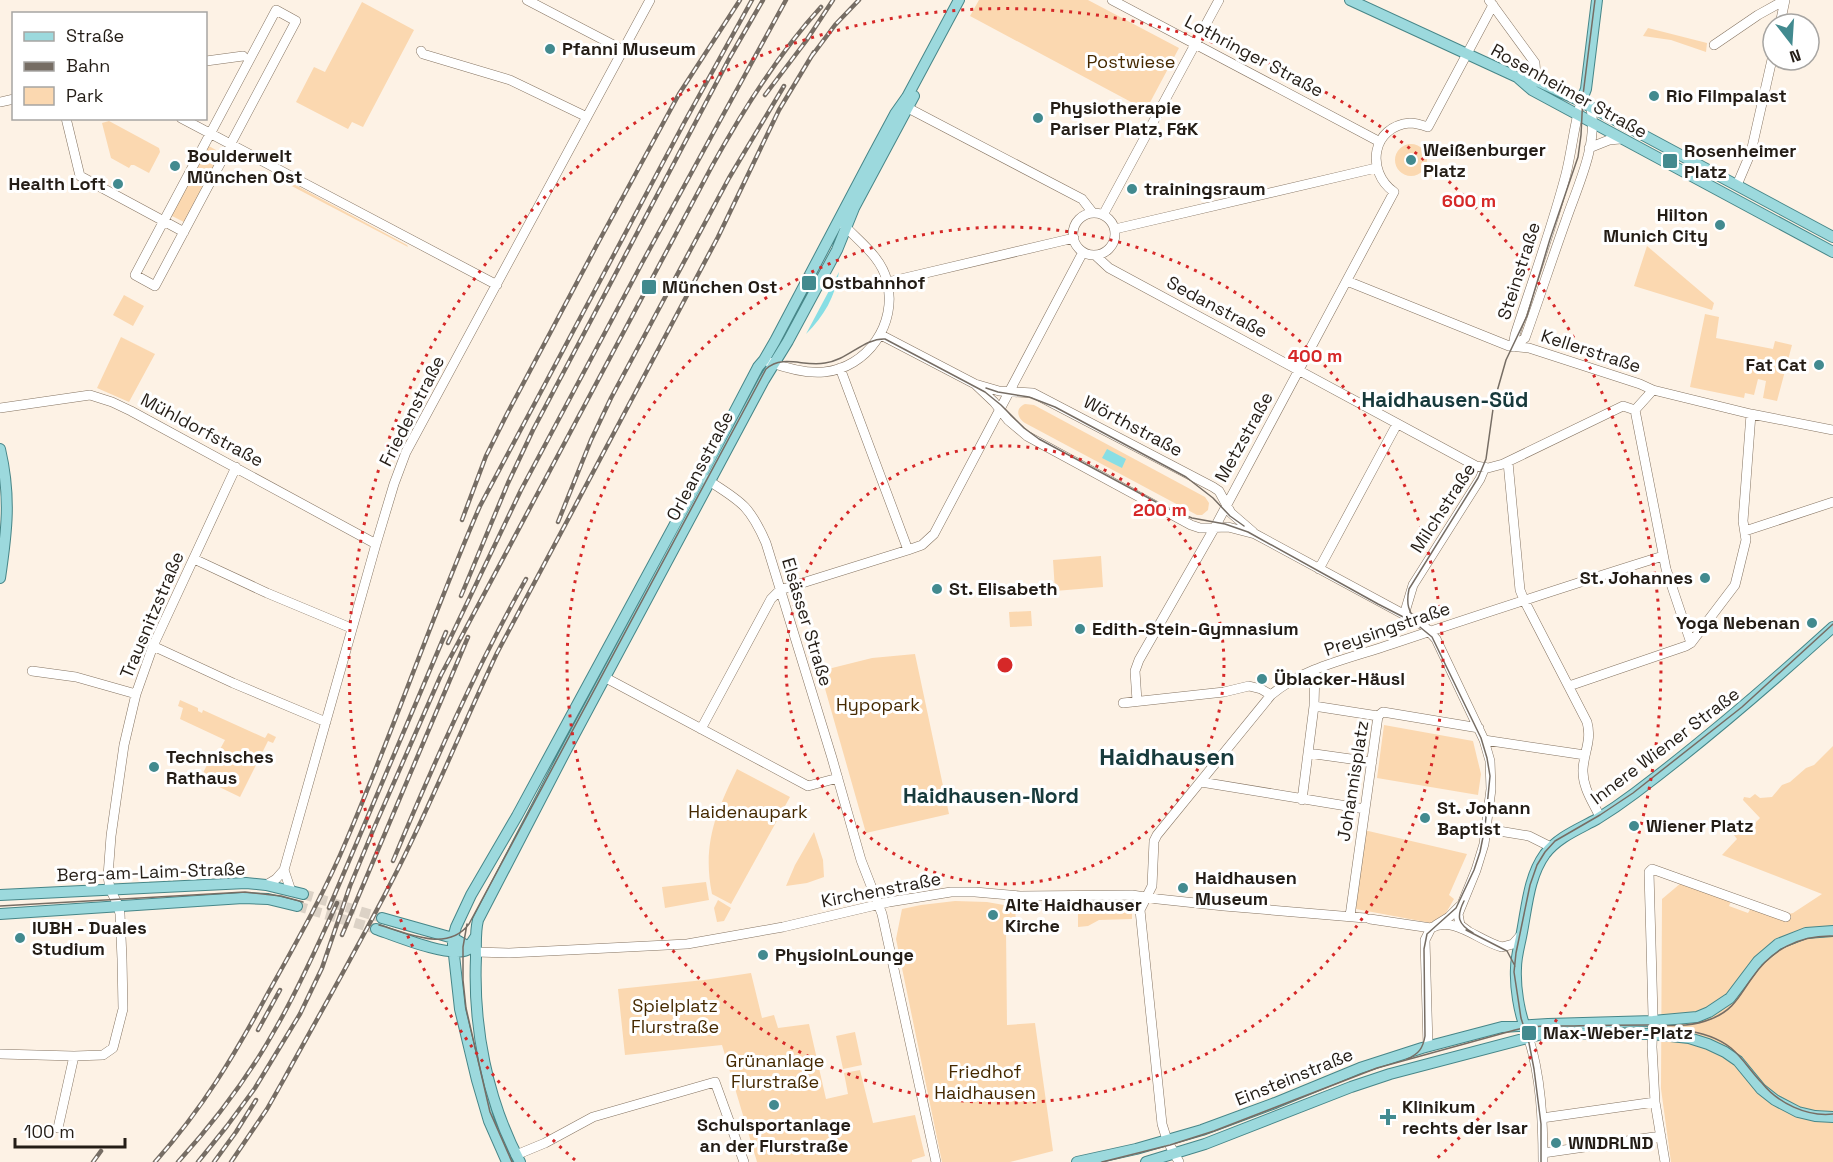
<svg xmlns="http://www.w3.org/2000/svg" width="1833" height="1162" font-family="'Space Grotesk',sans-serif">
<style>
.green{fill:#fbd8b0}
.water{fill:#88dee4}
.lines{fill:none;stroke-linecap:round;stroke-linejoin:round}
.major-tunnel{stroke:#dcd2c6;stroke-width:10;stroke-dasharray:10 5;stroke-linecap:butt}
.minor-casing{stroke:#857462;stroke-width:10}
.major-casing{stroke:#478688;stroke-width:12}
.minor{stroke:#fff;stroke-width:9}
.major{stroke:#9cd9dd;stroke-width:10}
.tram{stroke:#766d64;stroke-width:1.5}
.rail-casing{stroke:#766d64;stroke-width:4.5}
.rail{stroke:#fff;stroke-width:2;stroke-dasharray:7;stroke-linecap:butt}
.ring{fill:none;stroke:#d62828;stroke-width:3;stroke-dasharray:3 6}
.poi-dot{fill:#428a8f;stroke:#fff;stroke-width:2}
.labels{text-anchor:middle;stroke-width:6;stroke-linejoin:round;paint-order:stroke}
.poi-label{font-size:18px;font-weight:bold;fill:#241d16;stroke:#fff;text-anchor:start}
.street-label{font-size:18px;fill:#241d16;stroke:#fff}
.park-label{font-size:18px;fill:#452900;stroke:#fff}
.quarter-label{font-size:21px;font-weight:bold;fill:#173a3c;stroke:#fff}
.district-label{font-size:24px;font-weight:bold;fill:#173a3c;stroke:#fff}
.centre{fill:#d62828;stroke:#fff;stroke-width:3}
.ring-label{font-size:18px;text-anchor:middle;font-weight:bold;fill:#d62828;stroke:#fff;stroke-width:6;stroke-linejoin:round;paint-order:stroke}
</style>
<rect width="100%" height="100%" fill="#fdf2e5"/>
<path class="green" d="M979 0H1088L1179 48 1146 110 970 16Z
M362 2 414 30 363 127 352 122 348 129 296 102 314 67 325 72Z
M1648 28 1707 43 1706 52 1671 40 1643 36Z
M109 121 159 148 160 152 149 173 134 165H131L129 168 111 158 102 123Z
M1395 160a16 16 0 1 1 32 0a16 16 0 1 1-32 0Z
M207 145 223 154 186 223 170 215Z
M277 175 407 245 408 247 284 182Z
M1647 246 1714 303 1712 310 1634 286Z
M124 295 144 306 133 326 113 315Z
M1705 314 1719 317 1716 338 1773 349 1775 341 1792 345 1777 401 1763 398 1766 381 1758 379 1754 395 1745 393 1744 398 1690 387Z
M121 337 155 354 129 402 97 388Z
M1025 404 1034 405 1205 497 1209 503 1208 510 1202 515H1197L1025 423C1017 418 1015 408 1025 404Z
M1101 556 1103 587 1055 591 1053 560Z
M1031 611 1032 626 1010 627 1009 612Z
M915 654 949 814 866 833 820 671 872 658Z
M180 700 198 708V711L202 713 203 710 265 738 268 733 276 737 273 743 268 741 240 797 213 784 204 787H196L208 763 212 764 225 740 180 719 183 708 178 706Z
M1384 725 1473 741 1481 774 1478 795 1377 778Z
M1833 746V1162H1671L1661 1089 1662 899 1681 883 1731 901 1729 906 1748 913 1751 908 1775 917 1793 913 1822 894 1722 855 1737 839 1734 835 1741 828 1746 832 1760 818 1743 800 1744 797 1750 798 1755 794 1760 798 1772 797 1782 785 1790 782 1806 768 1814 765Z
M737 769 790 797 731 904 712 894C702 844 716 812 737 769Z
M1364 830 1467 854 1449 895 1454 899 1446 913 1431 923 1356 909Z
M814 832 823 860 824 877 807 883 786 886 795 865Z
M706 882 709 900 665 908 662 887Z
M718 900 731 908 724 921 717 922 714 908Z
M955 901 987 902 1015 907 1016 922 1014 923V926L1006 929 1007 1025 1035 1023 1053 1151 1010 1162H942L896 939 902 909 921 905Z
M1078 911H1132V919L1099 920 1088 926 1078 927Z
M751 973 762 1018 774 1015 778 1028 809 1024 826 1099 848 1094 844 1073 860 1070 873 1123 915 1115 925 1156 912 1160V1162H757L722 1045 625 1055 618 989 704 980Z
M855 1032 862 1065 843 1069 836 1036Z"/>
<path class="water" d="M839 272C835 297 824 316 806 334Z
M1107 449 1126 459 1122 468 1102 458Z"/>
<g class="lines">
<path class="major-tunnel" d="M303 894 382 918
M297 906 376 929"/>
<g class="minor-casing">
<path id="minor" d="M527 0 623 50
M1112 0 1380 142
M1489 0 1535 63 1536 77 1539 82
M276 10 296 21 155 286 135 275Z
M1780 24 1785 0
M1714 45 1758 15 1785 0
M421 51 423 54 510 80 587 117
M206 61 243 56
M0 102 14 99
M908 108 1082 199 1093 213
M66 118 80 176 184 232
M181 118 497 285
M1589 148 1609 140 1620 139
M1737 185 1751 152 1773 55
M1073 234a21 21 0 1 1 42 0a21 21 0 1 1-42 0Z
M1103 215 1219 0
M1115 229 1376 168
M1095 255 1109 268 1476 466 1488 468 1503 464 1623 406 1635 410
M1347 281 1509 346 1529 348 1640 384 1653 390 1751 414 1833 430
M888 282 1074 238
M881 335 975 384 999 391 1033 393 1213 487 1219 491 1231 513 1253 532
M1513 347 1525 338C1539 299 1552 259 1566 220 1578 185 1598 145 1591 108
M1513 347 1515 335C1532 282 1552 228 1566 174 1572 150 1574 125 1581 102
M769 362C786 368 806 374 824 372 867 368 898 324 887 281 881 256 858 241 842 223
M840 368 908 550
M975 384 994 402 1008 420 1027 436 1191 525 1200 528 1228 527 1255 534 1416 621 1424 626 1436 639 1484 740 1490 761 1491 789 1484 844 1476 870 1458 914 1460 925 1468 931
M0 408 90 395 112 402 131 411 376 544
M1635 410 1666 569 1691 643
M1635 410 1653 390
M1508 462 1520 590 1524 600 1587 722C1592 740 1584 752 1583 769 1582 787 1593 802 1600 817
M706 479C740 501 749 504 766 543L832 758 861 860 882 914 936 1162
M1745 531 1833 502
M194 559 267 593 351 628
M1319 569 1397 424
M1404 615 1413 585 1480 479 1485 467
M153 646 233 683 326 722
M32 671 76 677 136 694
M606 678 808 786 838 778
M1569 686 1686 646 1691 643 1735 585 1746 540 1743 521 1751 414
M1137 701 1135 671 1139 660 1215 527 1394 192C1365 171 1372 126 1410 123 1416 123 1422 125 1428 127L1493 5
M1123 703 1224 692 1249 686 1261 689 1271 695
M1314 706 1378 716
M701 729 771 599 780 590 908 550 922 545 934 534 1083 252
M1484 740 1585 755
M1308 753 1372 762
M1201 782 1365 809
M1302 800 1314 706 1315 670
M1487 829 1529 836 1551 847
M284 870 291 891
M266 885 276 879 284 870 376 544 394 484 406 452 650 0
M1350 916 1378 716 1383 712 1479 728
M1370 919 1431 928C1454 915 1480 942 1502 947L1513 944 1521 935
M1436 925 1449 917 1460 906
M476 952 509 953 687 944 783 927 889 902 951 892H975L1020 896 1132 895 1158 899 1224 906 1365 918
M1528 1036C1541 1076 1543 1121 1543 1162
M1428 1046 1425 940 1431 928
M0 1054 74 1056 103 1055 113 1048 123 1009 122 959 120 914 118 905 110 889 108 876 111 836 124 745 136 694 153 646 236 467
M1542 1118 1655 1102
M58 1128 74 1056
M1543 1153 1661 1136
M516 1155 545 1143 593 1117 715 1082 744 1162
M1179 1162 1167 1140 1162 1124 1140 910 1152 886 1154 841 1157 835 1271 695C1304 667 1352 658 1392 644 1482 614 1573 584 1663 556
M1665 1162 1655 1102 1652 1047 1653 1016 1649 872 1652 869 1786 917"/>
</g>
<g class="major-casing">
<path id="major" d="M1350 0 1517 77 1532 90 1833 252
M1518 77 1539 82 1576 99 1833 237
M1581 102 1586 89 1597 0
M0 449C11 496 7 531 0 578
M0 895 246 883 266 885 303 894
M0 914 243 898 268 899 297 906
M382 918 453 938 474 950
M376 929C396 936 449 958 467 950L476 936
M1526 1030C1519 1012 1515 987 1516 968 1516 956 1520 944 1522 932 1527 906 1529 876 1545 854 1558 837 1579 829 1597 819 1610 811 1623 802 1635 793 1704 741 1769 685 1833 627
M507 1162 489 1121 477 1080 460 1009 453 946V938L456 927 471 895 517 816 701 476 758 367 764 360 775 341 873 155 895 114 907 97 959 0
M520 1162C487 1100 473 1027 476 957 476 945 475 932 478 920L564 754 764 380 788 341 837 250 854 208 914 96
M1077 1162 1136 1149 1202 1130 1275 1103 1360 1068 1422 1048 1502 1027 1548 1024 1653 1021 1697 1017 1709 1012 1730 998 1758 961 1778 944 1806 933 1833 931
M1146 1162 1205 1144 1351 1087 1390 1074 1546 1033 1652 1034 1689 1038 1708 1044 1725 1052 1738 1061 1761 1089 1775 1100 1798 1112 1815 1116 1833 1117"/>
</g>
<use href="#minor" class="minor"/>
<use href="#major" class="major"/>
<path class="tram" d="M986 388 998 392 1029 397 1055 407 1186 477 1213 498 1230 516 1244 526
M1418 623C1408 612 1406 603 1409 589L1478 478 1486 459 1494 402 1506 360 1527 316 1550 239 1578 157 1581 135 1583 95 1595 0
M1464 901C1456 917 1458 924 1473 933
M0 906 245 892 281 896 303 902
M467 924 463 947V980L466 1008 490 1112 512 1162
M379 925C408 933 447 953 469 924L766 369C783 354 804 367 825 363 848 360 864 338 885 339L985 392 1001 405 1024 428 1039 439 1169 509 1192 518 1225 524 1248 532 1378 604 1415 623 1432 637 1481 738 1487 758 1490 776 1485 827 1480 852 1474 870 1456 908 1427 934 1424 949 1425 1036C1423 1048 1419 1054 1407 1059
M1466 930 1507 951 1515 966
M1682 1030C1699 1032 1717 1037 1731 1048 1743 1058 1751 1072 1762 1083 1778 1103 1807 1117 1833 1114
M1102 1162 1170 1145 1214 1131 1377 1068 1515 1030C1535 1025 1554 1026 1574 1026 1599 1025 1623 1025 1648 1025 1670 1025 1689 1028 1711 1019 1734 1010 1739 996 1752 978 1771 950 1799 935 1833 936
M1541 1162V1124L1534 1069 1529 1043 1521 1018 1514 972 1516 953 1530 885 1537 865 1545 852 1555 841 1600 815 1633 793 1742 707 1833 624"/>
<g class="rail-casing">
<path id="rail" d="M811 57 835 25 859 0
M765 95 806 41 833 0
M462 520 486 456 507 414 599 241 679 94 740 0
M558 522 591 440 611 398 729 178 784 86
M461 596 508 483 533 430 730 57 763 0
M448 643 521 490 642 263 786 0
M393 861C433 765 475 670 526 579
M329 908 446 632
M342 935 468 637
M258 1030 280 990
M93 1162 101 1151
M155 1162C203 1108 234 1056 268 993 296 943 325 892 347 839 394 729 432 616 480 506L684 123 752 0
M178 1162C216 1120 250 1075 277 1026 300 986 318 944 337 903
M198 1162 227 1126 255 1088 300 1014 322 968 350 886 374 828 441 675 712 166C743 110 778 54 821 7
M214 1162 236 1132 256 1100
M231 1162 267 1109 284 1079C323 1008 364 937 400 865 435 795 464 723 497 653L718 237 779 110 814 52"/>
</g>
<use href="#rail" class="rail"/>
</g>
<g class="ring">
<circle cx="1005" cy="665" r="219"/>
<circle cx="1005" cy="665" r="438"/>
<path d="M575 1160A656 656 0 1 1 1435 1160"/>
</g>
<g class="poi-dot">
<circle cx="550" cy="49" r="6"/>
<circle cx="1654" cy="96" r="6"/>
<circle cx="1038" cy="118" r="6"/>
<circle cx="1411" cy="160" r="6"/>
<rect x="1662" y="153" width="16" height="16" rx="3"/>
<circle cx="175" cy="166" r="6"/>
<circle cx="118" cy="184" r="6"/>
<circle cx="1132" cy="189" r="6"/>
<circle cx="1720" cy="225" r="6"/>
<rect x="801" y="275" width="16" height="16" rx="3"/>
<rect x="641" y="279" width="16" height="16" rx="3"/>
<circle cx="1819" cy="365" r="6"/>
<circle cx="1705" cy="578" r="6"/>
<circle cx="937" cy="589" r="6"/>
<circle cx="1812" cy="623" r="6"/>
<circle cx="1080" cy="629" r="6"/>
<circle cx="1262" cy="679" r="6"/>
<circle cx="154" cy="767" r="6"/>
<circle cx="1425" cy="818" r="6"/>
<circle cx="1634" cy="826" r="6"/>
<circle cx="1183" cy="888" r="6"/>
<circle cx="993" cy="915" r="6"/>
<circle cx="20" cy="938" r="6"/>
<circle cx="763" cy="955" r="6"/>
<rect x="1521" y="1025" width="16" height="16" rx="3"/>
<circle cx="774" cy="1105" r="6"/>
<path d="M1385 1108h6v6h6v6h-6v6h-6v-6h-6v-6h6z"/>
<circle cx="1556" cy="1143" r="6"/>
</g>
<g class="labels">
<g class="poi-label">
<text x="562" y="55">Pfanni Museum</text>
<text x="1666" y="102">Rio Filmpalast</text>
<text x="1050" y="114">Physiotherapie<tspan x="1050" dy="21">Pariser Platz, F&amp;K</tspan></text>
<text x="1423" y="156">Weißenburger<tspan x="1423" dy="21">Platz</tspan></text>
<text x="1684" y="157">Rosenheimer<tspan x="1684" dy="21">Platz</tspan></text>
<text x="187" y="162">Boulderwelt<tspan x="187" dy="21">München Ost</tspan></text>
<text x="106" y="190" text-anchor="end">Health Loft</text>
<text x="1144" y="195">trainingsraum</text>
<text x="1708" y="221" text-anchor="end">Hilton<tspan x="1708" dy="21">Munich City</tspan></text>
<text x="822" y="289">Ostbahnhof</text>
<text x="662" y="293">München Ost</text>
<text x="1807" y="371" text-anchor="end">Fat Cat</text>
<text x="1693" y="584" text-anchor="end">St. Johannes</text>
<text x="949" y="595">St. Elisabeth</text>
<text x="1800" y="629" text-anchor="end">Yoga Nebenan</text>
<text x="1092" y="635">Edith-Stein-Gymnasium</text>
<text x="1274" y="685">Üblacker-Häusl</text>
<text x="166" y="763">Technisches<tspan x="166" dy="21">Rathaus</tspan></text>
<text x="1437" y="814">St. Johann<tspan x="1437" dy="21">Baptist</tspan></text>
<text x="1646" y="832">Wiener Platz</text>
<text x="1195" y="884">Haidhausen<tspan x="1195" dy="21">Museum</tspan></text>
<text x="1005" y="911">Alte Haidhauser<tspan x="1005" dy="21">Kirche</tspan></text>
<text x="32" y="934">IUBH - Duales<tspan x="32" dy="21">Studium</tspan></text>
<text x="775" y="961">PhysioInLounge</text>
<text x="1543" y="1039">Max-Weber-Platz</text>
<text x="1402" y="1113">Klinikum<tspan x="1402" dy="21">rechts der Isar</tspan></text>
<text x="774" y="1131" text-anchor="middle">Schulsportanlage<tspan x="774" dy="21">an der Flurstraße</tspan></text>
<text x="1568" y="1149">WNDRLND</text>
</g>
<g class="street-label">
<text transform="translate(1254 56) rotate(28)" y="6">Lothringer Straße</text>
<text transform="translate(1569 91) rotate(29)" y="6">Rosenheimer Straße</text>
<text transform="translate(1519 271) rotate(-72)" y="6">Steinstraße</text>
<text transform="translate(1217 307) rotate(28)" y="6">Sedanstraße</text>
<text transform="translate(1591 351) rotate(18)" y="6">Kellerstraße</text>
<text transform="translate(412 411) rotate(-63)" y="6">Friedenstraße</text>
<text transform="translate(1133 426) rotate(28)" y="6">Wörthstraße</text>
<text transform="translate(202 430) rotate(28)" y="6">Mühldorfstraße</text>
<text transform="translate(1244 437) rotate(-61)" y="6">Metzstraße</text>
<text transform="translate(700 466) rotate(-62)" y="6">Orleansstraße</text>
<text transform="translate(1443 508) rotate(-57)" y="6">Milchstraße</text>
<text transform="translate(152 615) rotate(-67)" y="6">Trausnitzstraße</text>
<text transform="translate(807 622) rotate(73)" y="6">Elsässer Straße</text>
<text transform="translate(1387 629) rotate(-19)" y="6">Preysingstraße</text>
<text transform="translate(1665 746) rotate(-37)" y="6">Innere Wiener Straße</text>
<text transform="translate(1353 781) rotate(-81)" y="6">Johannisplatz</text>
<text transform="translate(151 872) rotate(-2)" y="6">Berg-am-Laim-Straße</text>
<text transform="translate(881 890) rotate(-11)" y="6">Kirchenstraße</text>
<text transform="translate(1294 1077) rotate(-22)" y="6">Einsteinstraße</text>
</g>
<g class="park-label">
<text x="1131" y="68">Postwiese</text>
<text x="878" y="711">Hypopark</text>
<text x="748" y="818">Haidenaupark</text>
<text x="675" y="1012">Spielplatz<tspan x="675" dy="21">Flurstraße</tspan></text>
<text x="775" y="1067">Grünanlage<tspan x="775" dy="21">Flurstraße</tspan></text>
<text x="985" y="1078">Friedhof<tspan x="985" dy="21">Haidhausen</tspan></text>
</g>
<g class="quarter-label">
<text x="1445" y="407">Haidhausen-Süd</text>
<text x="991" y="803">Haidhausen-Nord</text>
</g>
<g class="district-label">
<text x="1167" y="765">Haidhausen</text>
</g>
</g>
<circle cx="1005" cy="665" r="9" class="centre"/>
<g class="ring-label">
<text x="1469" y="207">600 m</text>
<text x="1315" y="362">400 m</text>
<text x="1160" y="516">200 m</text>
</g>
<rect x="12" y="12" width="195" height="108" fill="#ffffff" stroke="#a7a5a2" stroke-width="1.5"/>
<rect x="24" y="32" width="30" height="9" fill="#9cd9dd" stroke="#a7a5a2" stroke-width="1.5"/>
<text x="66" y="42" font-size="18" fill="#241d16">Straße</text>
<rect x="24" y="62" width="30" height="9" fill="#766d64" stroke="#a7a5a2" stroke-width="1.5"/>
<text x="66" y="72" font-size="18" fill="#241d16">Bahn</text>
<rect x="24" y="87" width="30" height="18" fill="#fbd8b0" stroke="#a7a5a2" stroke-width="1.5"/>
<text x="66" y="102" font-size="18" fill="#241d16">Park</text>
<g transform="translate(1791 42) rotate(163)"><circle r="28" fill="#ffffff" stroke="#a7a5a2" stroke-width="1.5"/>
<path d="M0-4.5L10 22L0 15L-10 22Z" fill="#428a8f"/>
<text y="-9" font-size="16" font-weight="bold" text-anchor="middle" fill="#241d16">N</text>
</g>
<path d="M15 1138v9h110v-9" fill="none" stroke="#241d16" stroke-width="3"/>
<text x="24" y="1138" font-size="18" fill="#241d16" stroke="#ffffff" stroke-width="4.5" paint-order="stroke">100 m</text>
</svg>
